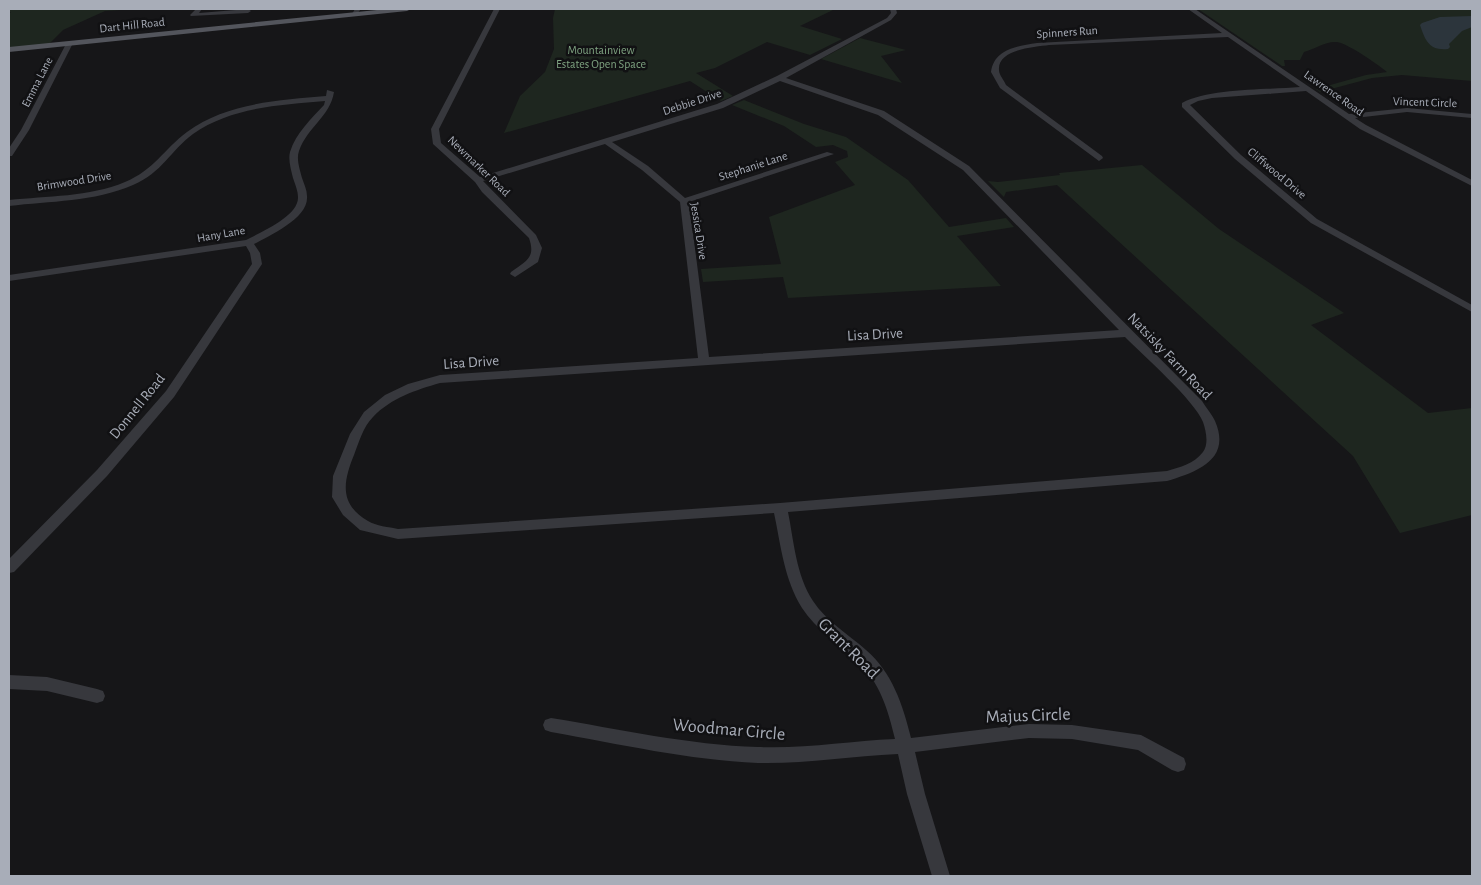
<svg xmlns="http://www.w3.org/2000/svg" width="1481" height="885" font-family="'Alegreya Sans',sans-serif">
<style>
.green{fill:#1e261f}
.water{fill:#2c353c}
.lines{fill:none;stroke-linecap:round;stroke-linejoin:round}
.minor{fill:#37383d;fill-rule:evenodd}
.major{fill:#53555c;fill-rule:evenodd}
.labels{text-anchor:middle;stroke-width:5;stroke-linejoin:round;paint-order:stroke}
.far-street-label{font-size:12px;fill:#a8adb8;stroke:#111113}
.far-park-label{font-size:12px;fill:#7fa381;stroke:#111113}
.street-label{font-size:15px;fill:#a8adb8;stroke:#111113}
.near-street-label{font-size:18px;fill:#a8adb8;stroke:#111113}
</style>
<rect width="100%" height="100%" fill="#161618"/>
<path class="green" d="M9 9H137L105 11 63 30 49 44 9 48V14L11 12H9Z
M522 9H835L800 26 842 39 810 55 767 42 715 68 696 73 733 96 721 101 690 81 504 133 520 96 545 72 554 49 553 18 555 9Z
M1198 9H1472V81L1402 75 1372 78 1320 92 1316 89 1366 75 1387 72C1379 65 1347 43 1337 42 1325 41 1315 49 1304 52L1300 60H1284L1285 66H1282Z
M860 38 906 50 881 56 902 83 821 59Z
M744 100 804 124 846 137 908 180 949 227 1006 218 1014 227 957 236 1001 286 788 298 783 277 703 282 701 269 781 264 769 217 855 185 835 162 848 157 847 151 833 145 816 147 784 126 732 105Z
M1142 165 1219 229 1344 313 1311 325 1428 413 1472 408V515L1400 533 1353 456 1057 185 1006 192 1004 197 988 181 998 182 1060 175 1059 173Z"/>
<path class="water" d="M1472 16V27L1462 31 1449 44 1450 47 1448 49C1429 51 1425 40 1420 25L1422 23 1440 17Z"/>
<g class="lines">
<path class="minor" d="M196 9H202L199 13 248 9 251 11 248 13 191 16 190 15Z
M355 9H361L355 16 352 14Z
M494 9H500L439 129 441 143 480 177 717 104 777 76 887 18 891 13 890 9H896L897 13 891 20 786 78 884 111 969 166 1202 401C1206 408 1212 414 1215 421 1232 460 1196 472 1167 481L788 512C794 542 796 575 813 601 826 621 848 634 866 650 892 672 903 705 911 738L1029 724 1072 725 1141 735 1184 758 1186 764 1184 770 1178 772 1172 770 1138 750 1072 739 1029 738 915 752 925 794 950 876H932L907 794 898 754C851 756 805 764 758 763 689 760 619 744 551 732L545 730 543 725 545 720 551 718C619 729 689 745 758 747 804 749 849 741 895 739 888 710 880 682 857 661 839 643 816 630 802 608 784 579 781 546 774 513L398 539 360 530 343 515 332 497 333 476 350 434 364 412 385 395 408 384 440 375 698 358 680 202 642 170 605 144 483 181 536 235 542 248 538 262 515 277 510 274 511 272C526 261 536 258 529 238L482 192 475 182 433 144 431 129ZM780 81 878 115 963 170 1119 330 709 357 689 202 834 154 827 152 685 198 648 166 612 142 723 108ZM1125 337C1143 355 1195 401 1203 422 1206 431 1209 444 1203 452 1194 464 1180 467 1167 471L780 503 398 529C389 527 376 526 368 521 339 504 343 482 354 455 359 442 363 427 373 417 391 398 416 390 440 383Z
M1188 9H1195L1349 114 1407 108 1472 114V118L1407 112 1355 118 1366 125 1472 180V186L1360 129 1306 91 1212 98 1198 101 1190 105 1241 155 1317 219 1472 305V312L1311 223 1235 159 1182 107V103C1211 88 1266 90 1300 87L1228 37 1049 45C1035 47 997 49 999 70 999 75 1004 80 1006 85L1102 156 1103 158 1099 161 1000 88 991 72C994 49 1017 46 1037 43L1222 33Z
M66 44 72 45 29 130 12 156H9V148L21 130Z
M327 90 334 92C330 117 308 126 299 151 296 159 300 170 302 178 304 184 307 190 307 196 309 218 270 235 254 244L260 253 262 264 174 397 107 476 14 572 9 573V559L97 470 166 391 252 264 250 253 246 246 9 281V275L246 240C261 232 299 216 298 197 298 191 295 184 293 178 291 170 288 160 290 152 296 133 311 119 324 105L325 101C280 105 231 107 193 134 170 151 163 172 133 185 94 202 50 201 9 206V200C47 196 89 197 125 182 154 170 164 149 187 132 226 103 279 100 326 96Z
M9 675 47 677 97 689 103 691 105 696 103 701 97 703 47 691 9 689Z"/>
<path class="major" d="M387 9H411L407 11 9 52V47Z"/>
</g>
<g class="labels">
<g class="far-street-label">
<text transform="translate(132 25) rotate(-6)" y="4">Dart Hill Road</text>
<text transform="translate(1067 32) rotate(-4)" y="4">Spinners Run</text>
<text transform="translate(37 82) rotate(-63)" y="4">Emma Lane</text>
<text transform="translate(1334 93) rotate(35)" y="4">Lawrence Road</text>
<text transform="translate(692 102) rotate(-18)" y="4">Debbie Drive</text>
<text transform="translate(1425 102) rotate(2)" y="4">Vincent Circle</text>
<text transform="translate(479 166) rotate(44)" y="4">Newmarker Road</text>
<text transform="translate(753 166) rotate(-18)" y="4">Stephanie Lane</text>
<text transform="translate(1277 173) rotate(40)" y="4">Cliffwood Drive</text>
<text transform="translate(74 181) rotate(-9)" y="4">Brimwood Drive</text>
<text transform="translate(699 231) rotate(81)" y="4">Jessica Drive</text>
<text transform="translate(221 234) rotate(-10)" y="4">Hany Lane</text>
</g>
<g class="far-park-label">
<text x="601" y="54">Mountainview<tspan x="601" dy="14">Estates Open Space</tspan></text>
</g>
<g class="street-label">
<text transform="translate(875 334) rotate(-3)" y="5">Lisa Drive</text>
<text transform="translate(1170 356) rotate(46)" y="5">Natsisky Farm Road</text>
<text transform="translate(471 362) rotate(-4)" y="5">Lisa Drive</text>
<text transform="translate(137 406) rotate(-51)" y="5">Donnell Road</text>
</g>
<g class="near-street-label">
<text transform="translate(849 648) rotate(45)" y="6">Grant Road</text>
<text transform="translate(1028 715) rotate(-2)" y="6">Majus Circle</text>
<text transform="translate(729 729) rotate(5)" y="6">Woodmar Circle</text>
</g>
</g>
<rect width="1481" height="885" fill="none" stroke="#a8adb8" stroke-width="20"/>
</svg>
